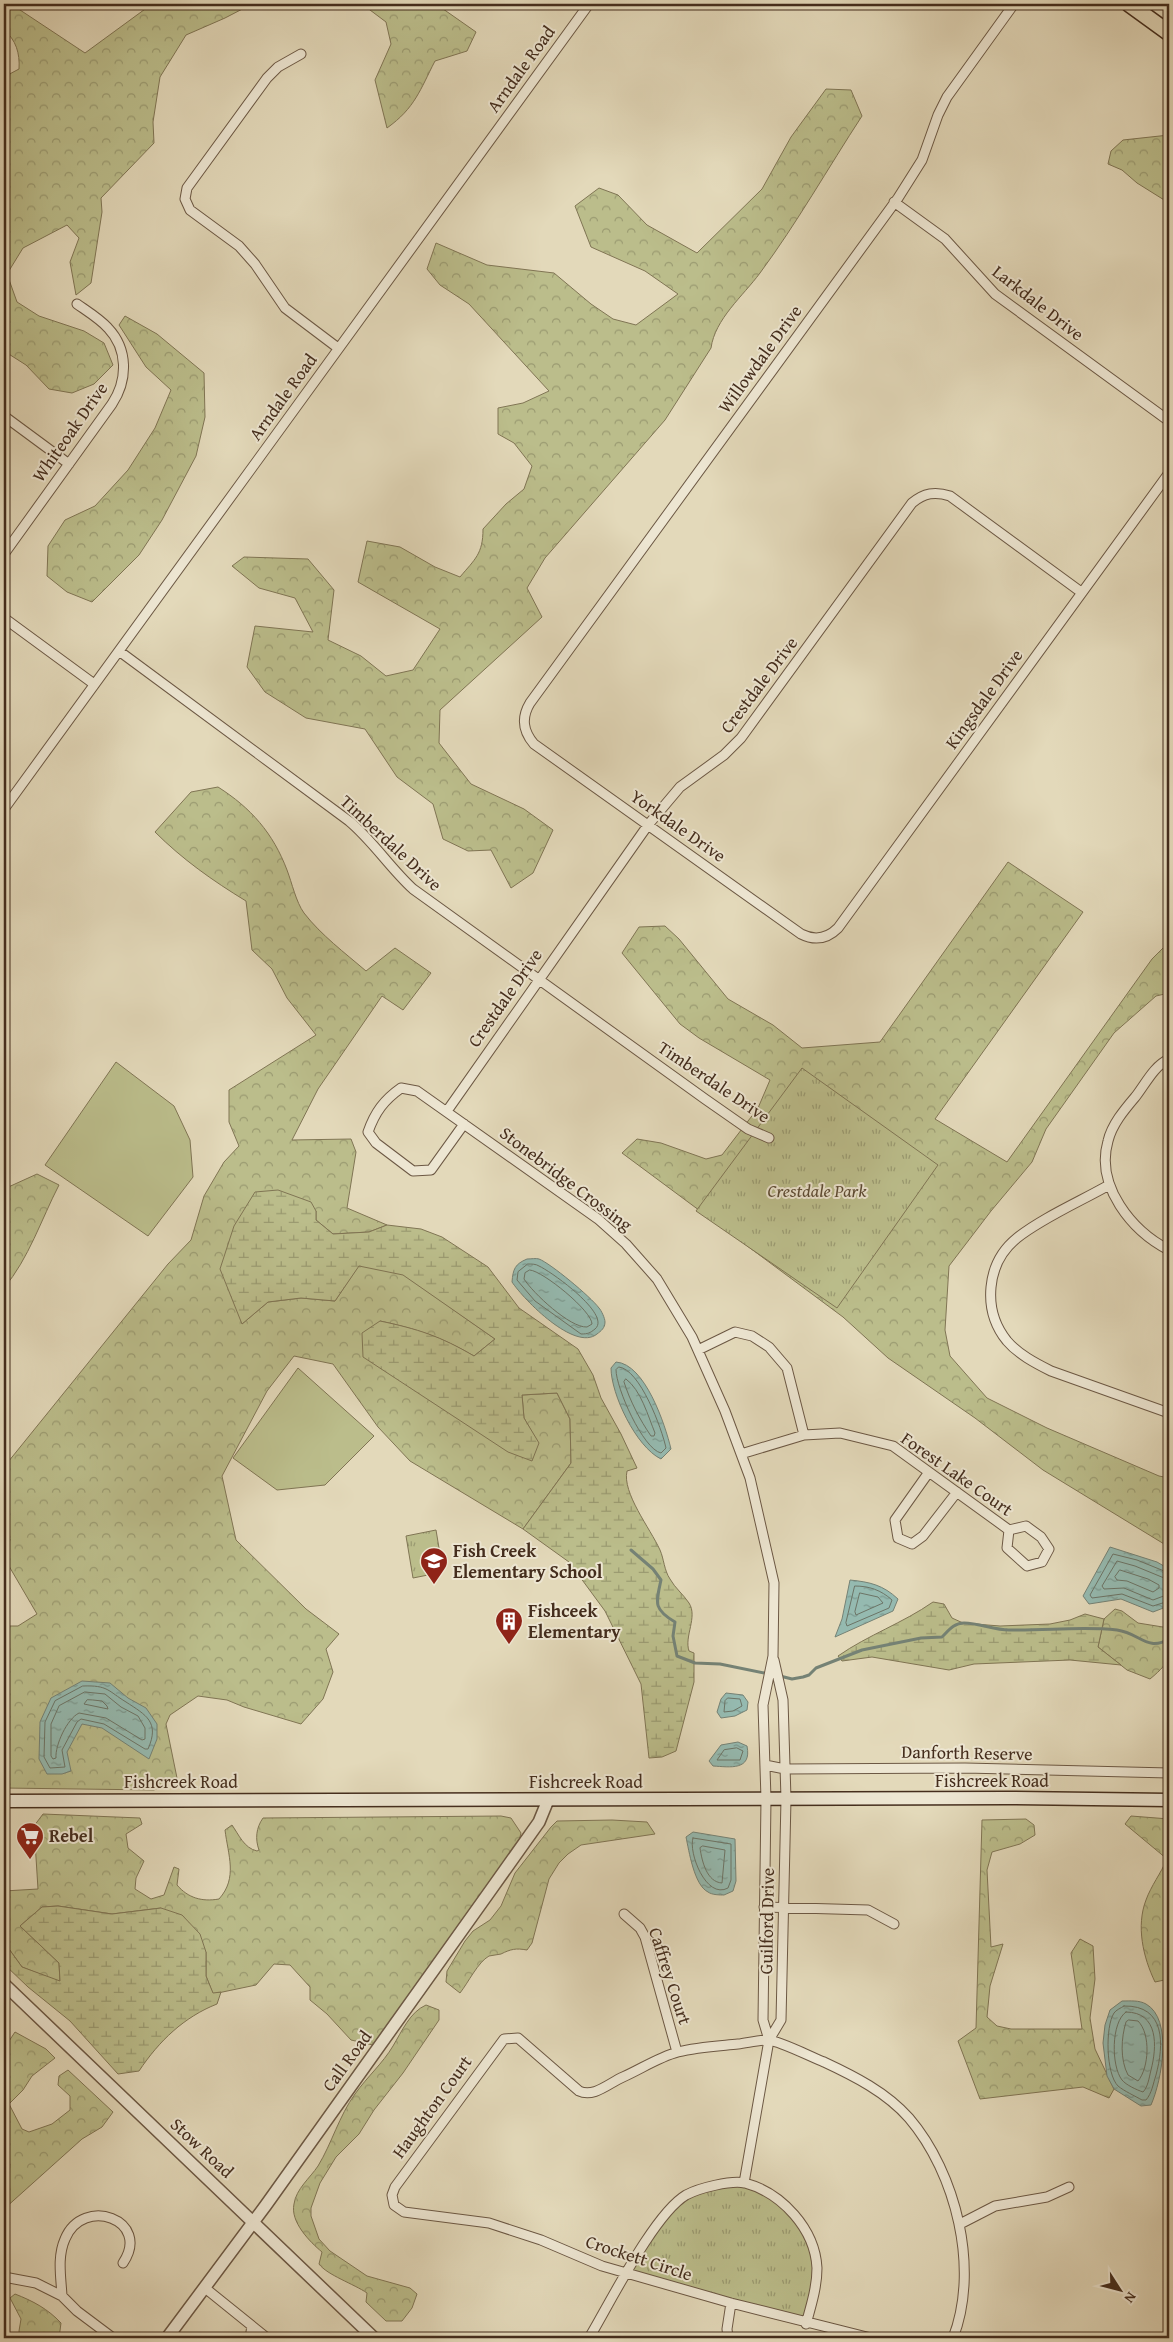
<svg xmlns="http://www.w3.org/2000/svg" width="1173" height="2342" font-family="'Gentium Book Plus',serif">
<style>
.grass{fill:#bbbd8b;stroke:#807554}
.forest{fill:url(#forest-crowns);stroke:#807554}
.wetland{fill:url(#wetland-marsh);stroke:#807554}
.park{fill:url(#park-tufts);stroke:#807554}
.water{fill:url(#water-ripples);stroke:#758275}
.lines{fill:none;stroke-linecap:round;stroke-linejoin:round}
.shore{stroke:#6c7466;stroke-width:1}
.stream{stroke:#758275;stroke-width:3}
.minor-casing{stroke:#6c5844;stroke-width:11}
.tertiary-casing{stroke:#6c5844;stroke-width:14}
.secondary-casing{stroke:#442d1d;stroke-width:15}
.primary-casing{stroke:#442d1d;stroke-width:18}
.minor{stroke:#ede6d2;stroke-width:9}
.tertiary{stroke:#ede6d2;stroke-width:11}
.secondary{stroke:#ede6d2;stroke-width:12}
.primary{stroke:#e3d9ba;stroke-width:15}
.labels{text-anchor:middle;stroke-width:4;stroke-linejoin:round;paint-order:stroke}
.street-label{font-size:18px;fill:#442d1d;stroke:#ede6d2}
.park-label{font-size:18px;font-style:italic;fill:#5c4a33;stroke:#ede6d2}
.poi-label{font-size:18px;font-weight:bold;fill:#442d1d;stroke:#ede6d2;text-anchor:start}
</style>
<defs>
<pattern id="forest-crowns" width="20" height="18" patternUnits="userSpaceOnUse" patternTransform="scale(1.25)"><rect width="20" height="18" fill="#bbbd8b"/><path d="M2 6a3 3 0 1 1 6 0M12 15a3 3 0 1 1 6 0" fill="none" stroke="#9a9a71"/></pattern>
<pattern id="wetland-marsh" width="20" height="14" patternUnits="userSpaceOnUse" patternTransform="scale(1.25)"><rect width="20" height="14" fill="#bbbd8b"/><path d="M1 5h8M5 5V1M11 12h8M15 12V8" fill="none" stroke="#9a9a71"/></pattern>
<pattern id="park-tufts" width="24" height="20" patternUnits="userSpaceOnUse" patternTransform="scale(1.25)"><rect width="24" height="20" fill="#bbbd8b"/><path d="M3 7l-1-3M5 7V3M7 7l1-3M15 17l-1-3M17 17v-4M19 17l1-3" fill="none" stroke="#9a9a71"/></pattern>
<pattern id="water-ripples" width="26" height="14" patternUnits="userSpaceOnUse" patternTransform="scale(1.25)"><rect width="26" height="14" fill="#95bab0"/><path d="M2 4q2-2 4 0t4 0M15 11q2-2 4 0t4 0" fill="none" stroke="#7b988f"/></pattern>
</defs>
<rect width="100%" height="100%" fill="#e3d9ba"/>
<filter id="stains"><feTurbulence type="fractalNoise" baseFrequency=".004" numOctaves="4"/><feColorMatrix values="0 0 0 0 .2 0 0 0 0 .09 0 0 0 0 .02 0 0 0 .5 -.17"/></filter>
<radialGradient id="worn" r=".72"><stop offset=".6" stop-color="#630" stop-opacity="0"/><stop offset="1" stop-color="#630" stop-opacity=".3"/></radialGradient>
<path class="grass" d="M116 1062 174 1106 190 1140 193 1177 148 1236 45 1165Z
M298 1368 374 1436 325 1485 277 1490 233 1458Z"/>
<path class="forest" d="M4 4H11L85 53 152 4H252L225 18 186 35 160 77 153 122 154 143 101 198 102 212 91 283 76 295 70 262 79 238 67 225 23 248 7 274 17 302 39 316 84 331 104 343 113 365 94 384 72 393 49 389 26 365 4 351V77L19 69C20 53 16 40 4 30Z
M362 4H436L476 32 467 51 435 61C420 90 415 108 387 128L375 80 391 44 386 22Z
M826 89 851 90 862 116C828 168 797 223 760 273 743 296 715 319 711 348L665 420 545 558 527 588 542 617 440 710 439 743 471 784 524 809 553 830 533 873 511 888 491 850 468 851 443 839 433 804 397 777 365 729 306 718 265 692 247 667 255 626 313 632 295 598 259 588 232 566 244 557 308 559 334 590 328 640 361 656 386 676 413 670 440 629 358 582 367 541 400 547 435 567 460 577C475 559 483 554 483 529L506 504 524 489 532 466 514 443 498 434V408L523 403 549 391 469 304 440 285 427 269 436 243 487 265 554 273 591 304 613 319 636 325 678 294 645 271 591 247 575 206 599 188 618 195 647 225 697 253 762 189 791 137Z
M1169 135V203L1137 183 1122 170 1108 164 1111 151 1123 140Z
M125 316 157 334 204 373 205 417 196 456 162 520 139 555 92 602 67 592 47 576 48 546 65 520 95 506 128 470 155 428 171 390 146 367 119 325Z
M218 787C251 808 273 833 287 870 292 883 296 902 304 913 321 935 345 953 366 971L395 948 431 973 403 1010 382 996 318 1089 292 1140 351 1139 356 1152 347 1208 387 1225 369 1232 333 1234 316 1220V1211L242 1324 268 1302 301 1298 335 1301 359 1265 403 1274 495 1339 474 1356C441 1337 417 1329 380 1321L538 1443 524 1418 522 1395 557 1393 570 1419 571 1463 523 1529 410 1461 378 1427 333 1364 294 1356 267 1391 222 1476 236 1540 306 1609 339 1634 326 1649 333 1672 323 1699 301 1724 244 1707 227 1700 198 1696 170 1715 166 1724 177 1778 154 1790 4 1788V1626H18L37 1614 6 1561 10 1539 4 1535V1467L168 1264 191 1240 204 1196 224 1162 239 1146 229 1122V1090L316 1035 287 998 272 969 252 950 246 901C213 881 182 859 155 832L191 792Z
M1008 862 1083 912 935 1119 1007 1162 1152 959 1169 942V993L1156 996 1114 1033 1046 1129 1032 1162 991 1211 949 1266 945 1330 950 1356 987 1398 1047 1428 1159 1476 1169 1478V1547L1043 1470 975 1418 888 1358 843 1317 622 1153 637 1139 661 1143 706 1159 722 1155 758 1108 770 1080 699 1038 680 1024 622 953 639 927 665 926 679 939 728 999 773 1025 802 1048 880 1042Z
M37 1174 59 1185C41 1220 29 1258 4 1288V1189Z
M1115 1609 1122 1611 1138 1623 1169 1628C1169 1657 1173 1660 1150 1679L1127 1670 1098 1647 1104 1619Z
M43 1814 140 1818 142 1824 126 1834 128 1848 144 1861 136 1878 135 1889 151 1899 164 1895 174 1867 179 1869 177 1885C188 1898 202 1902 219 1899 238 1878 228 1855 225 1830L232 1825C239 1835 244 1848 257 1851L259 1850C255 1839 256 1828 263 1818L501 1816 511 1818 521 1833 517 1848 373 2045 351 2040 327 2014 310 2000V1987L290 1965 274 1964 256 1985 213 1994 206 1976V1952L161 1908 112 1914 58 1906 42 1907 20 1926 59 1963 60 1982 22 1967 4 1942V1891L38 1889 34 1826Z
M1131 1816 1169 1819V1979L1155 1982C1143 1957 1136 1926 1146 1900 1151 1886 1161 1873 1167 1859L1125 1824Z
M1026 1819 1034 1825 1035 1835 1020 1844 992 1852 987 1870 991 1947 1003 1944 990 1986 987 2017 997 2026 1011 2029H1082L1071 1953 1080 1939 1093 1946 1095 1979 1090 2018 1095 2049 1114 2089 1109 2098 1083 2087 980 2099 958 2041 976 2028 982 1820Z
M612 1820 647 1822 655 1834 581 1845 568 1854 559 1863 549 1879 532 1943 527 1950C516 1948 511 1949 501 1954 497 1955 493 1955 489 1956 478 1962 468 1983 460 1993L446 1982 447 1971 465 1941 473 1931 490 1920 501 1906 515 1873 551 1827 557 1821Z
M426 2005 439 2010V2020L403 2073 374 2110 359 2134 336 2157 320 2183 311 2208V2216L319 2239 330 2251 367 2276 410 2288 417 2294 412 2308 402 2321H386L366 2302 367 2293C354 2284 327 2275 319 2264L322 2252C310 2242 290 2222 294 2204 296 2189 310 2178 318 2166 332 2143 339 2116 355 2094 367 2077 383 2063 393 2046 402 2031 410 2012 426 2005Z
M15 2032 46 2049 55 2058 32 2076 23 2090 9 2104 22 2129 29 2132 52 2124 70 2110V2096L58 2085 59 2076 68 2070 113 2112 102 2127 82 2139 4 2209V2175L10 2165 4 2144V2067L9 2058 7 2044Z
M15 2294C33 2301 48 2309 61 2323L59 2338H20L19 2331 21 2319 10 2298Z"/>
<path class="wetland" d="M278 1190 311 1202 316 1211V1220L333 1234 369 1232 387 1225 421 1229 442 1237 488 1267 519 1308 578 1349 593 1375 601 1398 621 1434 637 1468 627 1471C622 1493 650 1528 660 1550 664 1559 664 1570 670 1579 675 1588 683 1594 689 1603 698 1617 684 1636 689 1651L694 1653V1682L676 1751 662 1757 649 1758 641 1684 605 1611 569 1562 523 1529 571 1463 570 1419 557 1393 522 1395 524 1418 539 1443 532 1461 508 1452 363 1357 362 1333 380 1321C418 1329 440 1336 474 1356L495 1339 403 1275 359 1266 335 1301 301 1298 268 1302 242 1324 220 1269 234 1226 255 1192Z
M933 1602 944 1604 952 1618 963 1623 1000 1626 1050 1624 1070 1620 1085 1614 1104 1619 1098 1647 1121 1665 1070 1660 974 1664 949 1670 872 1657 842 1661 838 1656C868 1635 903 1623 933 1602Z
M58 1906 112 1914 161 1908 182 1915 200 1934 206 1952V1976L213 1993 221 1992 217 2004C184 2017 159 2041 139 2071L118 2074 70 2021 28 1987 4 1964V1942L22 1967 60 1981 59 1963 20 1926 42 1907Z"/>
<path class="park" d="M802 1068 938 1165 837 1308 696 1211Z
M436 1530 443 1572 413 1578 406 1536Z
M744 2183 773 2196 803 2224 817 2266 806 2324 628 2273 649 2237 686 2195Z"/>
<path class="water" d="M527 1259C531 1259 536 1258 539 1259 550 1263 591 1297 599 1308 601 1310 605 1318 605 1322 605 1328 601 1331 597 1334 575 1352 524 1300 512 1282 513 1269 515 1264 527 1259Z
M616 1362C645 1364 665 1424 671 1449L661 1459C636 1447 611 1394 611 1368Z
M1110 1547 1157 1562 1169 1569V1604L1166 1607 1153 1612 1121 1599 1089 1604 1083 1596Z
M850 1580C870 1582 883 1585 898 1599L893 1611 835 1637 842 1619Z
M82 1681 110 1683 128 1698 146 1708 157 1724V1739L149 1759 102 1728 82 1724 67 1752 71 1771 62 1774H47L39 1759 40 1722 51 1698Z
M726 1693 743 1695 748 1702 747 1710 735 1716 721 1718 717 1712 721 1699Z
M738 1742 747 1746C752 1771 730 1767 713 1766L709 1761 721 1745Z
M693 1832 735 1839 736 1881 733 1891 724 1895C720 1895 712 1895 708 1892 694 1885 689 1851 686 1837Z
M1122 2001C1130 2001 1139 2000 1146 2004 1173 2019 1162 2080 1151 2105L1141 2106 1114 2089 1107 2076 1103 2043 1105 2025 1110 2010Z"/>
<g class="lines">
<path class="shore" d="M528 1264C532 1264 536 1264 539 1266 552 1272 612 1315 595 1329 590 1333 588 1334 581 1334L535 1301 517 1280 518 1272Z
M530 1270C543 1271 592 1311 592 1324L587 1327C570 1328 533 1293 524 1279L525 1273Z
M619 1367C640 1369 662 1429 666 1448L661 1453C643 1449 616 1388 616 1370Z
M626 1379C641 1390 648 1416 655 1433L654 1436H651C640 1420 630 1401 624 1382Z
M1120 1570 1148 1579 1159 1585V1588L1153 1592 1127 1581 1117 1580 1115 1577Z
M1169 1573 1137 1560 1113 1554 1090 1595 1092 1598 1122 1594 1153 1606 1169 1601
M1169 1580 1135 1566 1117 1561 1102 1586 1104 1589 1124 1588 1153 1600 1169 1594
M855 1586C869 1586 881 1590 892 1600L889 1608 847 1626 846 1623Z
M860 1593 878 1597 883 1603 856 1615 855 1612Z
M83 1686C108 1685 108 1691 126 1702 146 1715 160 1722 148 1749H145L104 1724 81 1719 77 1722 62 1750 65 1767 50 1768 44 1757 45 1722 55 1701Z
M85 1692 105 1694 121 1707 138 1716 145 1728V1739L142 1740 106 1718 79 1713C67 1719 55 1745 56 1758L53 1759 51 1756V1724L59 1706Z
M728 1698 740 1699 742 1706 733 1711 724 1712 725 1701Z
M93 1700 102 1701 107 1706 108 1709 84 1704 87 1700Z
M737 1748 743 1751 740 1760H717L724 1750Z
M693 1838 731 1844V1880L728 1888C706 1900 688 1852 693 1838Z
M703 1846 725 1850 722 1883C707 1882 702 1862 700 1848Z
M1124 2006C1166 2005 1164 2045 1156 2075 1153 2084 1152 2093 1146 2100H1142C1135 2096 1124 2091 1118 2086 1106 2074 1105 2027 1114 2013 1116 2010 1121 2008 1124 2006Z
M1126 2012C1159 2012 1157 2047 1151 2070 1149 2078 1148 2087 1143 2092 1137 2090 1126 2085 1122 2080 1111 2066 1111 2022 1126 2012Z
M1129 2020 1138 2021C1151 2034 1149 2068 1138 2081L1128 2075C1120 2060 1121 2038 1126 2022Z"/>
<path class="stream" d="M631 1550 653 1569 661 1580C656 1603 653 1609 675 1622L673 1636 677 1656 695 1663 720 1664 769 1674
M780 1676 792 1679 803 1677 809 1675 816 1668 862 1650 921 1638 942 1637C949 1630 954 1623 964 1623 979 1623 994 1630 1009 1630 1045 1631 1081 1626 1117 1630 1140 1633 1147 1652 1169 1639"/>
<g class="minor-casing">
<path id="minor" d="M1014 4 947 97 938 115 922 160 898 198 530 703C521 718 523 731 534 744L801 934C815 941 827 939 838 928L1169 473
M301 54 278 67 267 78 187 188 185 199 190 210 239 246 255 264 285 308 338 348
M894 202 945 239 995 294 1169 421
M4 416 69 464
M4 554 112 404C128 380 128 349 108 328 100 319 87 311 77 304
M4 618 94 684
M119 651 349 821C373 841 390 868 413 889L705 1099 748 1129 769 1138
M4 809 589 4
M1169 1059C1154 1066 1146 1083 1136 1096 1125 1109 1112 1124 1108 1141 1095 1186 1132 1231 1169 1250
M447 1111 648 825 680 787 724 755 741 738 912 503C924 493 935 491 950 496L1081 592
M464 1124 431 1170 413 1171 376 1143 368 1132C375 1112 384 1100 401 1088L417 1091 598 1219 626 1244 657 1279 692 1337 725 1411 750 1478 774 1583 773 1656 763 1705 766 1799 763 2020 769 2040
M1109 1185C1081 1201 1042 1218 1017 1238 986 1263 982 1310 1007 1341 1018 1354 1035 1363 1051 1371L1169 1413
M698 1350 735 1332 752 1336 769 1347 787 1368 804 1435
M741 1454 804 1435 840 1433 893 1446 1009 1530 1007 1548 1027 1566 1042 1562 1049 1549 1041 1537 1026 1526 1009 1530
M929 1472 895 1520 898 1538 912 1544 923 1536 957 1492
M765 1765 785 1769 965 1768 1169 1773
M764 1907 868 1910 894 1924
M624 1914 640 1928 645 1937 677 2052
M744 2183 769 2040 781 2020 786 1799 783 1700 774 1660
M960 2224 995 2206 1047 2197 1069 2187
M4 2277 36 2283 62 2296
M205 2288 267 2338
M113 2338 77 2311 62 2296C61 2277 57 2257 65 2239 83 2195 152 2220 123 2263
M250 2338 252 2326
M589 2338C610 2303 654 2214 686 2195 699 2188 731 2180 745 2183 782 2193 815 2229 817 2268 817 2287 811 2306 806 2324
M728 2338 727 2329 731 2303
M871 2338 731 2303 602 2266 541 2240 489 2223 404 2212 394 2205 392 2195 395 2187 504 2039 518 2038 579 2091C594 2098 609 2083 623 2077 641 2069 659 2057 678 2052 697 2047 718 2046 738 2044 747 2043 758 2040 768 2040 780 2041 811 2057 824 2062 854 2076 886 2092 909 2118 956 2173 980 2269 953 2338"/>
</g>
<g class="tertiary-casing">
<path id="tertiary" d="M4 1984 374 2338
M167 2338 266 2205 490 1891 539 1822 548 1800"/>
</g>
<g class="secondary-casing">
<path id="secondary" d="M4 1801 1008 1798 1169 1800"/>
</g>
<g class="primary-casing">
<path id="primary" d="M1129 4 1169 33"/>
</g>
<use href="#minor" class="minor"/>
<use href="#tertiary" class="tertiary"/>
<use href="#secondary" class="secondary"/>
<use href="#primary" class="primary"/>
</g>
<defs>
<g id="school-pin" transform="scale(1.4375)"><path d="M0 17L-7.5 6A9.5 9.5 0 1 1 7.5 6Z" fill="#8f2418" stroke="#ede6d2"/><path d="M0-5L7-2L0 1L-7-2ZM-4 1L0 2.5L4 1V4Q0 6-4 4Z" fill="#fff"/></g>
<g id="building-pin" transform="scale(1.4375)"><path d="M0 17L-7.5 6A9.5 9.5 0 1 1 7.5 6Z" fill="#8f2418" stroke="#ede6d2"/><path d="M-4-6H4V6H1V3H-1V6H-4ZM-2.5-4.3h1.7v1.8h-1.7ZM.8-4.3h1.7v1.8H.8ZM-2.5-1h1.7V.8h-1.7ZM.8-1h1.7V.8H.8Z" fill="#fff"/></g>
<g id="supermarket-pin" transform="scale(1.4375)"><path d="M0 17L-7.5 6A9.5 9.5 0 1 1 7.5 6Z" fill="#8f2418" stroke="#ede6d2"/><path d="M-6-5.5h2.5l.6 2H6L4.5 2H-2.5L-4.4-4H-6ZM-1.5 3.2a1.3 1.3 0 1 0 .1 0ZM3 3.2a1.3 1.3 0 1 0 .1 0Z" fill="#fff"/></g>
</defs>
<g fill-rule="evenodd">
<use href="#school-pin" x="434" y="1561"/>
<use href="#building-pin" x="509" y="1621"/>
<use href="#supermarket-pin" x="30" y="1836"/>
</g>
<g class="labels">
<g class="street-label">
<text transform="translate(521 69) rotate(-54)" y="6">Arndale Road</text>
<text transform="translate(1038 303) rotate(38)" y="6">Larkdale Drive</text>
<text transform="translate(760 359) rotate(-54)" y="6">Willowdale Drive</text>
<text transform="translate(283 397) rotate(-54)" y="6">Arndale Road</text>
<text transform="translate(70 432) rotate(-55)" y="6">Whiteoak Drive</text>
<text transform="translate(759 685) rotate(-53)" y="6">Crestdale Drive</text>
<text transform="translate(984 699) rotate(-54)" y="6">Kingsdale Drive</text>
<text transform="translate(678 826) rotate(35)" y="6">Yorkdale Drive</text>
<text transform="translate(391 843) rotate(43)" y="6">Timberdale Drive</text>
<text transform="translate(505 998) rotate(-55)" y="6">Crestdale Drive</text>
<text transform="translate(714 1082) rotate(34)" y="6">Timberdale Drive</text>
<text transform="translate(566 1179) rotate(37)" y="6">Stonebridge Crossing</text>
<text transform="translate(957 1474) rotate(35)" y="6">Forest Lake Court</text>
<text transform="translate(967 1753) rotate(1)" y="6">Danforth Reserve</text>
<text x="992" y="1787">Fishcreek Road</text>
<text x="181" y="1788">Fishcreek Road</text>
<text x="586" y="1788">Fishcreek Road</text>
<text transform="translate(767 1921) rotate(-89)" y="6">Guilford Drive</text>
<text transform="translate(670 1976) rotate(72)" y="6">Caffrey Court</text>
<text transform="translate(347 2061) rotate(-54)" y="6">Call Road</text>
<text transform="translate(432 2107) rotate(-54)" y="6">Haughton Court</text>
<text transform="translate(202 2148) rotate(43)" y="6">Stow Road</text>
<text transform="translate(639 2258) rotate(18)" y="6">Crockett Circle</text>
</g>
<g class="park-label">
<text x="817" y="1197">Crestdale Park</text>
</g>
<g class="poi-label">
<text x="453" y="1557">Fish Creek<tspan x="453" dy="21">Elementary School</tspan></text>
<text x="528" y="1617">Fishceek<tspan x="528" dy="21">Elementary</tspan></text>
<text x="49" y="1842">Rebel</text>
</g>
</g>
<rect width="1173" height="2342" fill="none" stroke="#e3d9ba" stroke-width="20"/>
<rect x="5" y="5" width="1163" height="2332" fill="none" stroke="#442d1d" stroke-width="2.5"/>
<rect x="10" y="10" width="1153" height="2322" fill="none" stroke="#442d1d"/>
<g transform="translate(1120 2290) rotate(126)" stroke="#ede6d2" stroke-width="4" paint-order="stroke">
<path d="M0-4L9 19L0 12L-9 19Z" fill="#442d1d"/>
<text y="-8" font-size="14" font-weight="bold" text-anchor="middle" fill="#442d1d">N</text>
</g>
<rect width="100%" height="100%" filter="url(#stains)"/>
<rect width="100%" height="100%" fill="url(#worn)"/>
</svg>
